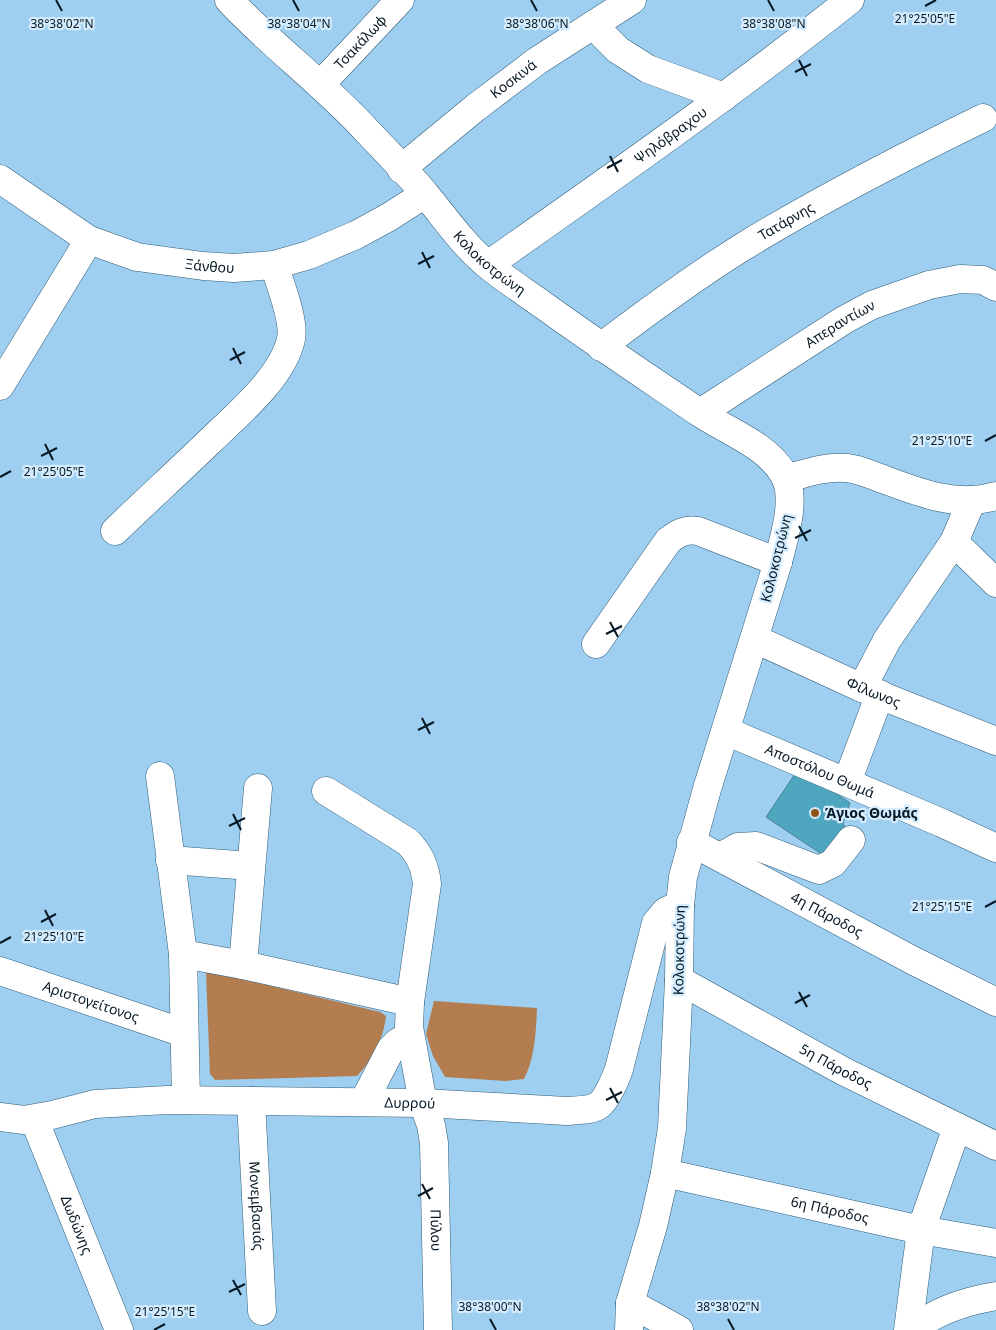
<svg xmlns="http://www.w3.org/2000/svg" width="996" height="1330" font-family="'Noto Sans',sans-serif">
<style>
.forest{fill:#b37d50}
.building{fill:#4fa6bf;stroke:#468396}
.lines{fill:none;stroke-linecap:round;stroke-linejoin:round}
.minor-casing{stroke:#2e5c79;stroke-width:29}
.minor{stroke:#fff;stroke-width:28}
.ticks{fill:none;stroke:#051824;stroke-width:2}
.poi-dot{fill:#925519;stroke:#d4ecfd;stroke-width:2}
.labels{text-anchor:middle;stroke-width:4.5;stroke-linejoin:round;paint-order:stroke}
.street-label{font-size:14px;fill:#051824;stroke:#d4ecfd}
.poi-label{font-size:14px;font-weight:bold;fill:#051824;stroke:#d4ecfd;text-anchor:start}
.ticks-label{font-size:12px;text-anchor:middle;fill:#051824;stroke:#d4ecfd;stroke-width:4.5;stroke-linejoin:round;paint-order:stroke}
</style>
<rect width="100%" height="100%" fill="#9ecff1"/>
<path class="forest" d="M209 971 380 1012 386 1016C384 1037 372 1061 357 1076L215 1080 210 1074 206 973Z
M434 1001 537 1008C536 1031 535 1058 524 1079L506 1081 445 1077 433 1056 426 1034Z"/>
<path class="building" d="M799 768 850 803 843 824 847 830 826 857 766 817Z"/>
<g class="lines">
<g class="minor-casing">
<g id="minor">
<path id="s1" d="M229 0C273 47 324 84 367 131 387 152 408 173 426 195 446 219 464 246 489 266 506 280 525 292 543 305 594 342 647 377 700 413 727 431 765 444 783 473 798 496 784 537 778 562L707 789 683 877 680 905 679 980 672 1128 665 1173 653 1226 630 1303 629 1330"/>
<path d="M593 25 618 50 648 69 724 97"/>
<path id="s2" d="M320 85 400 0"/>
<path id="s3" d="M401 169 475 108 537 61 632 0"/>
<path id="s4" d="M0 179 89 240 137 257 203 266 234 268 274 265 309 255 356 235 389 217 425 194"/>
<path id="s5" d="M488 265C610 179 733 93 850 0"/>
<path id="s6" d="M601 347C647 312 693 278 741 248 819 200 901 158 983 118"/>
<path d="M0 386 89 240"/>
<path id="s7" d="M700 413 844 320 872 305 929 285 960 279 983 280 996 287"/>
<path d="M786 479C806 473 826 466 847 468 858 469 869 474 880 478 917 492 956 508 996 496"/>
<path d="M115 531C146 501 178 472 209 442 237 415 283 377 291 339 295 322 280 283 274 265"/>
<path d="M954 542 996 583"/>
<path id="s8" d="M755 639 862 688 996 741"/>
<path d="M596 644 668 541C678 533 685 529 698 531L778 562"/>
<path d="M862 688 887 640 954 542 972 500"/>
<path id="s9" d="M726 731 942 823 996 848"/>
<path d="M160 776 183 954"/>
<path d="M847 782 880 694"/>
<path id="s10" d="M326 791 408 842C420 855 425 866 427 884L410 1002 409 1027 423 1103 431 1125 434 1143 438 1330"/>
<path id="s11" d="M691 842 912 960 996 1002"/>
<path d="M720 857 738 847 756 846 819 870 833 863 851 840"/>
<path d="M170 860 251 866"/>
<path d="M243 965 258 788"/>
<path id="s12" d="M0 971 184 1033"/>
<path id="s13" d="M679 980 843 1071 996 1146"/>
<path d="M186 1100 183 954 243 965 410 1002"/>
<path id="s14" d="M251 1101 262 1311"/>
<path d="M364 1101 391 1049 398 1042 410 1036"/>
<path id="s15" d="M0 1117 24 1120 52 1115 95 1104 167 1100 423 1103 567 1111C576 1110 591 1111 599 1105 607 1099 616 1078 619 1069L656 923 666 911 680 905"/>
<path id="s16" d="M34 1119 119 1330"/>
<path id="s17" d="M665 1173 921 1230 996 1243"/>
<path d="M630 1303 679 1330"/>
<path d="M908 1330 921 1230 957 1127"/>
<path d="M913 1330C936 1310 966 1301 996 1296"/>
</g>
</g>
<use href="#minor" class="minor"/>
</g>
<path class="ticks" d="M56 0 62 11M293 0 299 11M531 0 537 11M768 0 774 11M925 6 936 0M799 60 807 76M795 72 811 64M610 156 618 172M607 168 622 160M422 252 430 268M418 264 434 256M233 348 241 364M230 360 245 352M985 441 996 435M45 444 53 460M41 456 57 448M0 477 11 471M799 526 807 541M795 538 811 530M610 622 618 637M606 634 622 626M422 718 430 734M418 730 434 722M233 814 241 830M229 826 245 818M985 907 996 901M45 910 53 926M41 922 56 914M0 943 11 937M799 992 807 1007M795 1003 810 995M610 1088 618 1103M606 1100 622 1092M422 1184 430 1199M418 1196 433 1188M233 1280 241 1295M229 1292 245 1284M490 1319 496 1330M728 1319 734 1330M154 1330 165 1324"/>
<circle class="poi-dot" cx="815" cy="813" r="5"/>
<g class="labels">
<g class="street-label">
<text dy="5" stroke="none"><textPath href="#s2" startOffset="59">Τσακάλωφ</textPath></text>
<text dy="5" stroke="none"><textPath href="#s3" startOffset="144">Κοσκινά</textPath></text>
<text dy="5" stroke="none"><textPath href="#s5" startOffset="224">Ψηλόβραχου</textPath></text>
<text dy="5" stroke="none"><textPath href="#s6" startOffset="224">Τατάρνης</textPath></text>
<text dy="5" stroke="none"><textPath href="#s1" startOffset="371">Κολοκοτρώνη</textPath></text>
<text dy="5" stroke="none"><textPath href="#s4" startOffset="232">Ξάνθου</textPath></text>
<text dy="5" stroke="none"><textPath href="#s7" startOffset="166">Απεραντίων</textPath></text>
<text transform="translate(776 558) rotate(-76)" y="5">Κολοκοτρώνη</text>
<text dy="5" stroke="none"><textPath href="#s8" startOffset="130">Φίλωνος</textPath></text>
<text dy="5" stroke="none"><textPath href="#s9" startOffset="102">Αποστόλου Θωμά</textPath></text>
<text dy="5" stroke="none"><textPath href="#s11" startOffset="154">4η Πάροδος</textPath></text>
<text transform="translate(679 950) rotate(-89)" y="5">Κολοκοτρώνη</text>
<text dy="5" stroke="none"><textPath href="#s12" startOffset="96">Αριστογείτονος</textPath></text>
<text dy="5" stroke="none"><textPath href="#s13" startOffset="179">5η Πάροδος</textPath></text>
<text dy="5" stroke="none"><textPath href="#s15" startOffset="412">Δυρρού</textPath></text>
<text dy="5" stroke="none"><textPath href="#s14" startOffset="105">Μονεμβασιάς</textPath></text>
<text dy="5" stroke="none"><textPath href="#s17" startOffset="169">6η Πάροδος</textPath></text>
<text dy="5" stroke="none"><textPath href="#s16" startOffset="114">Δωδώνης</textPath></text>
<text dy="5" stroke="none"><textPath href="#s10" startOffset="494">Πύλου</textPath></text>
</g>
<g class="poi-label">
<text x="825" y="818">Άγιος Θωμάς</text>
</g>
</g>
<g class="ticks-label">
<text x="925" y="23">21°25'05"E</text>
<text x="62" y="28">38°38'02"N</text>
<text x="299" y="28">38°38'04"N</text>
<text x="537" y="28">38°38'06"N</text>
<text x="774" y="28">38°38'08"N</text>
<text x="942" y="445">21°25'10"E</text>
<text x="54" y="476">21°25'05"E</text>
<text x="942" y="911">21°25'15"E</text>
<text x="54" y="941">21°25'10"E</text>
<text x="490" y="1311">38°38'00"N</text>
<text x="728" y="1311">38°38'02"N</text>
<text x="165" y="1316">21°25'15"E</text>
</g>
</svg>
